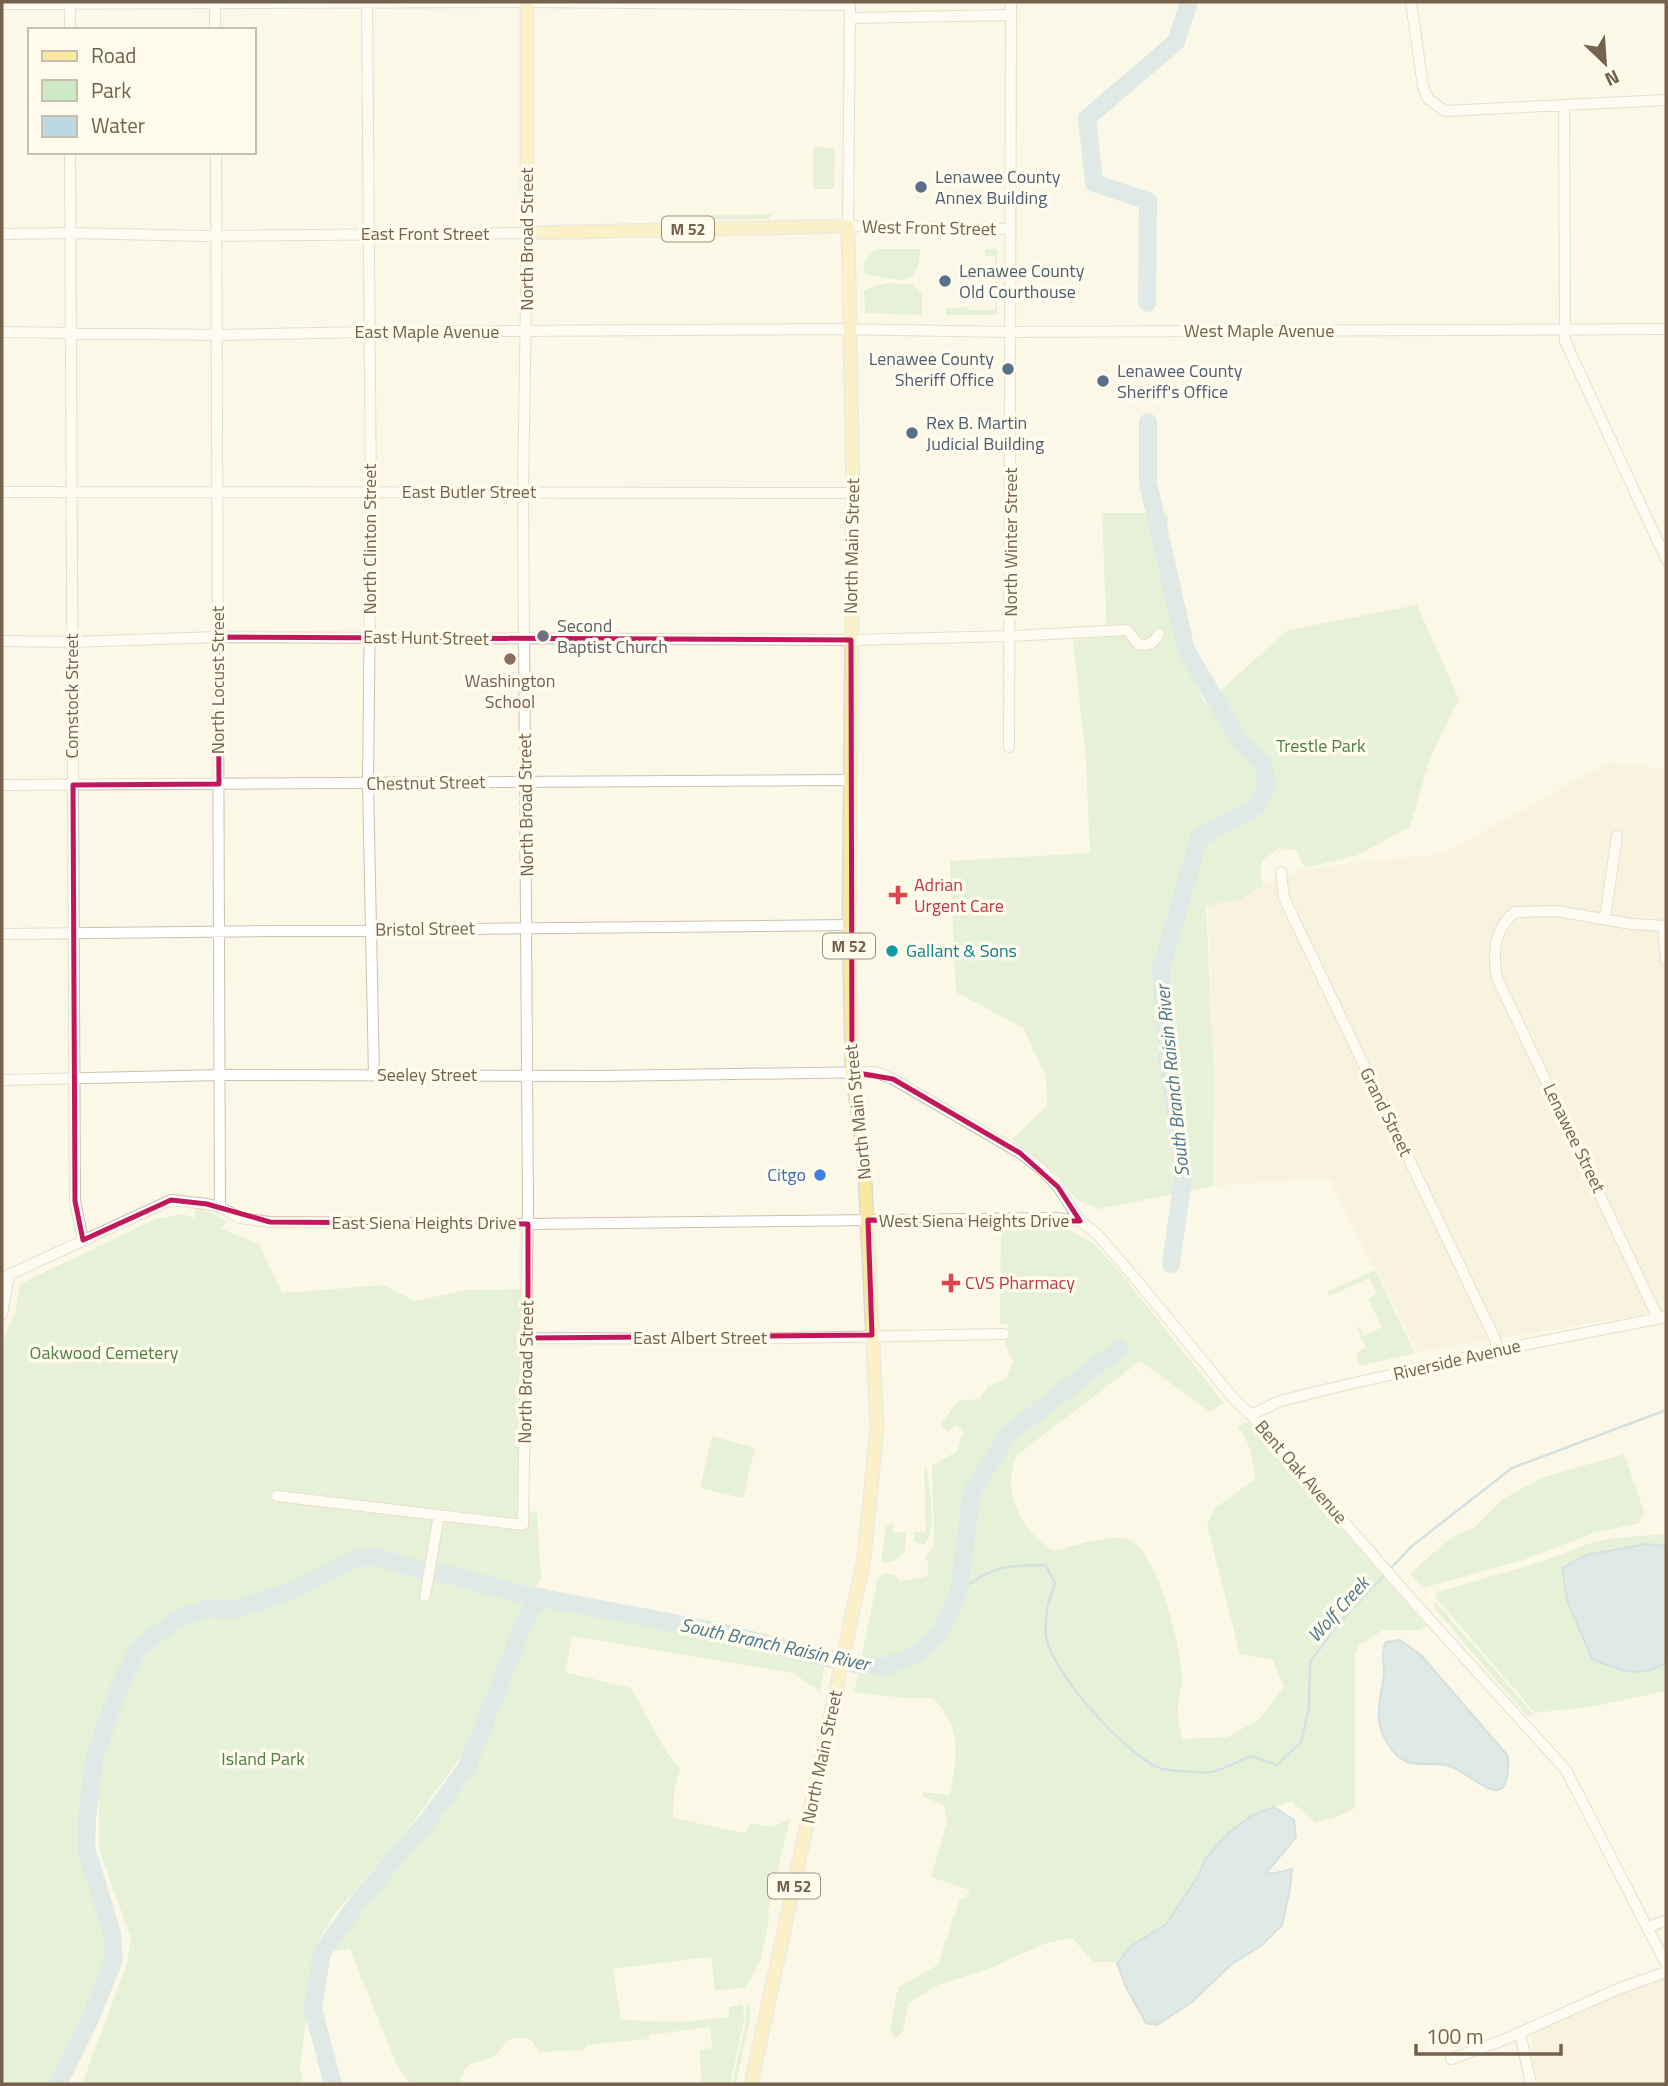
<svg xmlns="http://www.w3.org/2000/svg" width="1668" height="2086" font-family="'Titillium Web',sans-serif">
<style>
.residential{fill:#f3ebd6}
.green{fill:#cee9c5}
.water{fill:#bcd8e5;stroke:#a2c5d7;stroke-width:2}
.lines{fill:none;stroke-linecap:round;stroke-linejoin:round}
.stream{stroke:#a2c5d7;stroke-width:2.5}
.river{stroke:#bcd8e5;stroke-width:18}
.minor-casing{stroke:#cec1ad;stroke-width:12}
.major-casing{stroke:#ded9d4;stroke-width:15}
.minor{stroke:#fff;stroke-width:10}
.major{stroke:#f8e8a2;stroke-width:12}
.marked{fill:none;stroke:#c2185b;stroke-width:5;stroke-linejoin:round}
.service-dot{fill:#5c6f8a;stroke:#fffbed;stroke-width:2.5}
.worship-dot{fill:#6b7280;stroke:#fffbed;stroke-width:2.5}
.education-dot{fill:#8d6e63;stroke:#fffbed;stroke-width:2.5}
.health-dot{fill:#e0444e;stroke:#fffbed;stroke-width:2.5}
.culture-dot{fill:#0f9aa8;stroke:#fffbed;stroke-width:2.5}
.shop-dot{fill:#3f7fe0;stroke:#fffbed;stroke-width:2.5}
.labels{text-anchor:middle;stroke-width:7;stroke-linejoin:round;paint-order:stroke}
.shield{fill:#fffbed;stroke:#9e907c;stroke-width:2}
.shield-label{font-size:16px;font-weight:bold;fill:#75624c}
.service-label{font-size:18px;fill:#4e5e75;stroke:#fffbed;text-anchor:start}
.street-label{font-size:18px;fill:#75624c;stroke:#fffbed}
.worship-label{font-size:18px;fill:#5b616d;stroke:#fffbed;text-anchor:start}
.education-label{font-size:18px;fill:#785e54;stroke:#fffbed}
.park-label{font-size:18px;fill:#4d8047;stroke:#fffbed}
.health-label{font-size:18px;fill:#be3a42;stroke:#fffbed;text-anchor:start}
.culture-label{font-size:18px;fill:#0d838f;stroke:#fffbed;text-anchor:start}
.shop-label{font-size:18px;fill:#366cbe;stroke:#fffbed;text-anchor:end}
.water-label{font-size:19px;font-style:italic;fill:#49778f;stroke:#fffbed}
</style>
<rect width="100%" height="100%" fill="#fcf8e7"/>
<path class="residential" d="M1608 763 1666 769V1311L1417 1352 1330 1178 1213 1186 1214 1070 1208 905 1241 899 1264 885 1305 868 1443 854Z
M1662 1976 1666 1979V2084H1538L1530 2053 1533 2032Z"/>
<path class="green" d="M813 147 835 148 834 189H813Z
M771 214 769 219 687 220 683 216Z
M878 249H920C920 279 907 284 880 277 873 275 870 277 864 272 864 261 867 253 878 249Z
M985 249H997V315H946V308L967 307 968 310H995V256H985Z
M885 283 913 284 922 295V315L865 313 864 290Z
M1102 513H1167L1173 633 1205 704 1288 630 1417 605 1459 699 1430 758 1410 827 1358 855 1305 868 1296 850 1279 848 1262 861 1260 876 1264 885 1241 899 1206 906 1214 1070 1213 1186 1099 1209 1077 1200 1055 1173 1012 1139 1047 1106 1046 1076 1023 1028 956 992 950 861 1090 853 1086 760 1073 640 1107 637Z
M197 1206 227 1221 221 1229 259 1244 282 1293 384 1285 415 1301 465 1290 521 1289 518 1510 537 1513 541 1579 520 1614 462 1756 402 1837 336 1912 317 1943 300 2066 303 2084H82L127 1963 131 1938 99 1850V1788L110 1727 125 1682 140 1650 158 1635 217 1609 207 1608 174 1621 138 1649 120 1685 95 1756 87 1820 86 1848 112 1933 114 1960 58 2084H2V1343L15 1313 20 1284 156 1219 182 1214 194 1218Z
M1067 1228 1094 1244 1120 1272 1224 1403 1210 1412 1140 1361 1016 1456C1002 1495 1020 1528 1053 1551 1072 1547 1109 1534 1127 1539 1158 1548 1180 1646 1182 1675 1183 1685 1179 1696 1178 1707 1177 1717 1180 1729 1182 1739L1228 1737 1259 1719 1284 1687 1273 1660 1240 1654 1207 1525 1214 1509 1255 1479C1253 1460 1251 1442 1238 1428L1245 1422 1250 1423 1426 1626 1420 1630H1383L1358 1646 1355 1657V1808L1336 1817 1315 1823 1291 1801 1253 1815 1205 1859 1198 1875 1166 1924 1131 1946 1116 1962H1094L1072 1938 1044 1944 988 1969 938 1985 908 2004 903 2031 895 2040 890 2029 898 1987 938 1965 960 1899 966 1897 970 1890 931 1877 947 1822 944 1805 923 1797V1792L950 1795C957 1755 963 1729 933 1698H904L854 1692 878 1578 885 1573 895 1575 901 1582 927 1576 929 1566 925 1557 934 1546 932 1466 957 1451 964 1432 957 1425 948 1432 940 1425 958 1401 979 1399 988 1386 1006 1379 1013 1361 1005 1344 1008 1325 1000 1324 1001 1230Z
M1375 1270 1415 1353 1359 1366 1356 1353 1366 1347 1357 1328 1359 1326 1364 1336 1382 1327 1368 1299 1377 1294 1369 1278 1330 1296 1327 1292Z
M712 1436 755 1448 743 1498 700 1488Z
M1624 1454 1644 1512 1639 1523 1594 1533 1526 1559 1423 1588 1410 1574 1442 1545 1455 1536 1474 1528 1503 1499 1541 1478Z
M924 1468H927C929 1491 938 1525 925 1545L915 1542 913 1532 926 1531Z
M893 1524V1533L906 1532 905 1552 894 1561 884 1563 881 1560 886 1526Z
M1666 1534V1546L1646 1544 1618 1550 1592 1659C1619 1670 1640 1679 1666 1663V1691L1596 1706 1535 1713 1435 1597 1438 1592 1544 1561 1588 1544 1612 1538Z
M542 1597 716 1631 826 1658 820 1692 793 1673 572 1636 565 1672 631 1688 667 1753 680 1768 674 1794 673 1818 745 1833 750 1823 773 1827 790 1819 767 1914 770 1915 761 1959 746 1988 715 1990 711 1957 613 1969 621 2020 681 2022 729 2017V2007L743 2004 744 2021 730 2084H691L701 2082 700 2050 712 2048 710 2027 649 2035V2039L586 2045 584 2050 540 2052 530 2039C501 2034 509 2046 492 2057 477 2066 464 2057 461 2084H410L397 2065 350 1949 322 1952 362 1897 429 1819 467 1767 527 1616Z
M1435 1601 1534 1715 1527 1716 1435 1609Z
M746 2004 750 2007 751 2015 736 2084H732L745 2026Z"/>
<path class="water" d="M1646 1544 1666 1546V1663C1641 1679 1618 1670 1592 1659L1567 1600 1562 1568 1587 1555Z
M1400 1640 1421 1655 1508 1756C1511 1818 1479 1779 1452 1767 1438 1760 1420 1768 1405 1761 1392 1755 1381 1735 1379 1721 1377 1706 1383 1688 1384 1673 1384 1662 1381 1652 1386 1642Z
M1274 1807 1294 1820 1296 1837 1267 1872 1271 1874 1292 1869 1290 1889 1282 1925 1261 1946 1233 1963 1192 2002 1157 2025 1146 2023 1126 1987 1117 1963 1131 1946 1166 1924 1198 1876 1205 1859 1228 1833 1253 1815Z"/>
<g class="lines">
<path class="stream" d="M959 1591C992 1567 1004 1565 1045 1565L1055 1583C1049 1600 1044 1617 1046 1635 1049 1670 1129 1760 1163 1769 1174 1771 1200 1773 1211 1772 1224 1770 1239 1761 1251 1756L1277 1765 1301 1742 1309 1708 1310 1662 1339 1623 1412 1546 1512 1468 1666 1410"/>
<path class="river" d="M1147 303 1148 201 1094 183 1087 118 1176 42 1189 2
M1148 422V483L1186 650 1240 741 1263 765 1267 785 1257 806 1199 838 1161 969 1168 1067 1184 1172 1171 1264
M438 1572 522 1594 716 1631 816 1656 860 1665 885 1667 919 1653 941 1632 959 1591 972 1492 1009 1433 1119 1349
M58 2084 89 2021 114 1960 112 1933 86 1848 87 1820 95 1756 120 1685 138 1649 174 1621 207 1608 236 1609 296 1589 358 1558 377 1557 419 1570
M333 2084 313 2009 322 1952 362 1897 429 1819 467 1767 527 1616 542 1597"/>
<g class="minor-casing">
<path id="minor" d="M215 2V30
M367 2 371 505 368 783 374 1075
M850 2 848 226 1010 229
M1411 2 1423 86 1428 99 1445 111 1666 100
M2 4 527 2 850 5
M70 4V30
M851 18 1011 15
M1564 106 1565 341 1666 559
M70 152 75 1201 83 1240
M216 152 220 1207
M2 234 71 233 204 236 527 233 523 492 528 1205 523 1525 277 1496
M2 332 218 335 369 332 835 329 1009 332 1666 329
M2 492 853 493
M2 641 72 642 218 637 851 640 1011 636 1127 630 1138 644C1149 646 1153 644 1159 634
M1009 747 1011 2
M2 785 850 780
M1281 872 1284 898 1494 1337 1498 1350
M1605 918 1617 836
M1663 926 1666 960
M2 934 849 925
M2 1080 221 1075 601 1076 875 1072 893 1079 1020 1153 1041 1169 1058 1187 1080 1221 1097 1234 1139 1283 1234 1399 1251 1415 1412 1600 1566 1770 1666 1964
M2 1278 171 1200 207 1204 220 1207 240 1218 270 1222 528 1224 1056 1218 1080 1221
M2 1314 9 1275
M1658 1318 1497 978C1492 953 1494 929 1515 912L1557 911 1631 924 1666 926
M528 1338 728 1339 1004 1334
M1251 1415 1280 1401 1324 1390 1498 1350 1666 1317
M425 1596 439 1515
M1649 1927 1666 1920
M1520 2033 1531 2084
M1451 2059 1501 2041 1618 1989 1666 1972"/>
</g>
<g class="major-casing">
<path id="major" d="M527 2V233L848 226 853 493 849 925 852 1072 864 1157 877 1428 864 1559 751 2084"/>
</g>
<use href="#minor" class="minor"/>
<use href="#major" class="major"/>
</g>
<path d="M0 0H1668V2086H0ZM218 637 851 640 852 1072 893 1079 1020 1153 1058 1187 1080 1221 868 1220 872 1335 528 1338V1224L270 1222 207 1204 171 1200 83 1240 75 1201 73 785 219 784Z" fill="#fcf8e7" fill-opacity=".55" fill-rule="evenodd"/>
<path class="marked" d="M218 637 851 640 852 1072 893 1079 1020 1153 1058 1187 1080 1221 868 1220 872 1335 528 1338V1224L270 1222 207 1204 171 1200 83 1240 75 1201 73 785 219 784Z"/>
<g class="service-dot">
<circle cx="921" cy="187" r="7"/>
<circle cx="945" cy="281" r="7"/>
<circle cx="1008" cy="369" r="7"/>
<circle cx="1103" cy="381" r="7"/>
<circle cx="912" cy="433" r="7"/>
</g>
<circle class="worship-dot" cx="543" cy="636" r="7"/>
<circle class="education-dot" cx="510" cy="659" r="7"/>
<g class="health-dot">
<path d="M894.5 884.5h7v7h7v7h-7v7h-7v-7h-7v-7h7z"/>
<path d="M947.5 1272.5h7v7h7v7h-7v7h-7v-7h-7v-7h7z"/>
</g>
<circle class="culture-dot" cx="892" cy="951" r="7"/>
<circle class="shop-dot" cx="820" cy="1175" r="7"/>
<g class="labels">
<g class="shield">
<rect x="662" y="216.5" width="52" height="25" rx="5"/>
<rect x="823" y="933.5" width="52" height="25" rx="5"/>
<rect x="768" y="1873.5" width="52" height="25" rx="5"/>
</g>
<g class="shield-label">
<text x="688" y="235">M 52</text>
<text x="849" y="952">M 52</text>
<text x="794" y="1892">M 52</text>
</g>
<g class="service-label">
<text x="935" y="183">Lenawee County<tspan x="935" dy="21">Annex Building</tspan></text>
<text x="959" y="277">Lenawee County<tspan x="959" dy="21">Old Courthouse</tspan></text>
<text x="994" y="365" text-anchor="end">Lenawee County<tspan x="994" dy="21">Sheriff Office</tspan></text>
<text x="1117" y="377">Lenawee County<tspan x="1117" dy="21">Sheriff's Office</tspan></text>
<text x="926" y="429">Rex B. Martin<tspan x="926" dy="21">Judicial Building</tspan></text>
</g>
<g class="street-label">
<text transform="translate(929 228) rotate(1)" y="6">West Front Street</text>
<text x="425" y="240">East Front Street</text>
<text transform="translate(527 239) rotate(-90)" y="6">North Broad Street</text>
<text x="1259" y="337">West Maple Avenue</text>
<text x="427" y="338">East Maple Avenue</text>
<text x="469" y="498">East Butler Street</text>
<text transform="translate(370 539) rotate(-90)" y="6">North Clinton Street</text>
<text transform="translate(1011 542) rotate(-90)" y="6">North Winter Street</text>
<text transform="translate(852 546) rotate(-89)" y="6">North Main Street</text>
<text transform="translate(426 638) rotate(1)" y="6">East Hunt Street</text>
<text transform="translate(218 680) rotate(-90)" y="6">North Locust Street</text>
<text transform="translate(72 696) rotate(-90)" y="6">Comstock Street</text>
<text transform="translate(426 783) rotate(-1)" y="6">Chestnut Street</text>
<text transform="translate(526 805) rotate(-91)" y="6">North Broad Street</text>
<text transform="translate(425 929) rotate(-1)" y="6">Bristol Street</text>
<text x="427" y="1081">Seeley Street</text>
<text transform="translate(858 1112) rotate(-96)" y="6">North Main Street</text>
<text transform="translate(1386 1112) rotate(64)" y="6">Grand Street</text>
<text transform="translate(1574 1138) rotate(64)" y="6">Lenawee Street</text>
<text x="974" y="1227">West Siena Heights Drive</text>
<text x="424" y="1229">East Siena Heights Drive</text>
<text x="700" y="1344">East Albert Street</text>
<text transform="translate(1457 1360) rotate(-13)" y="6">Riverside Avenue</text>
<text transform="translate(526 1372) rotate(-89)" y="6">North Broad Street</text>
<text transform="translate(1301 1472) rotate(49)" y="6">Bent Oak Avenue</text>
<text transform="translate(822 1757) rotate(-78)" y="6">North Main Street</text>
</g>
<g class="worship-label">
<text x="557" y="632">Second<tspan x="557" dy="21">Baptist Church</tspan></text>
</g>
<g class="education-label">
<text x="510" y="687">Washington<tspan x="510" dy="21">School</tspan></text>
</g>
<g class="park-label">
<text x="1321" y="752">Trestle Park</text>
<text x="104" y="1359">Oakwood Cemetery</text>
<text x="263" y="1765">Island Park</text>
</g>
<g class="health-label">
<text x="914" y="891">Adrian<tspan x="914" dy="21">Urgent Care</tspan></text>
<text x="965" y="1289">CVS Pharmacy</text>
</g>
<g class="culture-label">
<text x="906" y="957">Gallant &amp; Sons</text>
</g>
<g class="shop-label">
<text x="806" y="1181">Citgo</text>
</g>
<g class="water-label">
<text transform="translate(1172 1081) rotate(-96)" y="7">South Branch Raisin River</text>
<text transform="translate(1338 1609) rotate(-48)" y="7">Wolf Creek</text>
<text transform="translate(775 1644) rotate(12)" y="7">South Branch Raisin River</text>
</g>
</g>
<rect width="1668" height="2086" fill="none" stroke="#75624c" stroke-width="7"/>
<rect x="28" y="28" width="228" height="126" fill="#fffbed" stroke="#c8bead" stroke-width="2"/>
<rect x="42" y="51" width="35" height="10" fill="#f8e8a2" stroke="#c8bead" stroke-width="2"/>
<text x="91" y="63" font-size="21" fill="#75624c">Road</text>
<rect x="42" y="80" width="35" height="21" fill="#cee9c5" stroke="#c8bead" stroke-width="2"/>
<text x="91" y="98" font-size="21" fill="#75624c">Park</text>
<rect x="42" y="116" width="35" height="21" fill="#bcd8e5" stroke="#c8bead" stroke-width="2"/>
<text x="91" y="133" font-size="21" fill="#75624c">Water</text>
<g transform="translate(1605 63) rotate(155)" stroke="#fffbed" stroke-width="5" paint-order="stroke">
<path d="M0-5L12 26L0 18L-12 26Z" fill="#75624c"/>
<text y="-10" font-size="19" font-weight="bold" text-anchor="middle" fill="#75624c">N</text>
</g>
<path d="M1416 2044v10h145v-10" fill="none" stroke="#75624c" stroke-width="3.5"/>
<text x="1426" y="2044" font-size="21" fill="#75624c" stroke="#fffbed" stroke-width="5" paint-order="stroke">100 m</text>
</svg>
